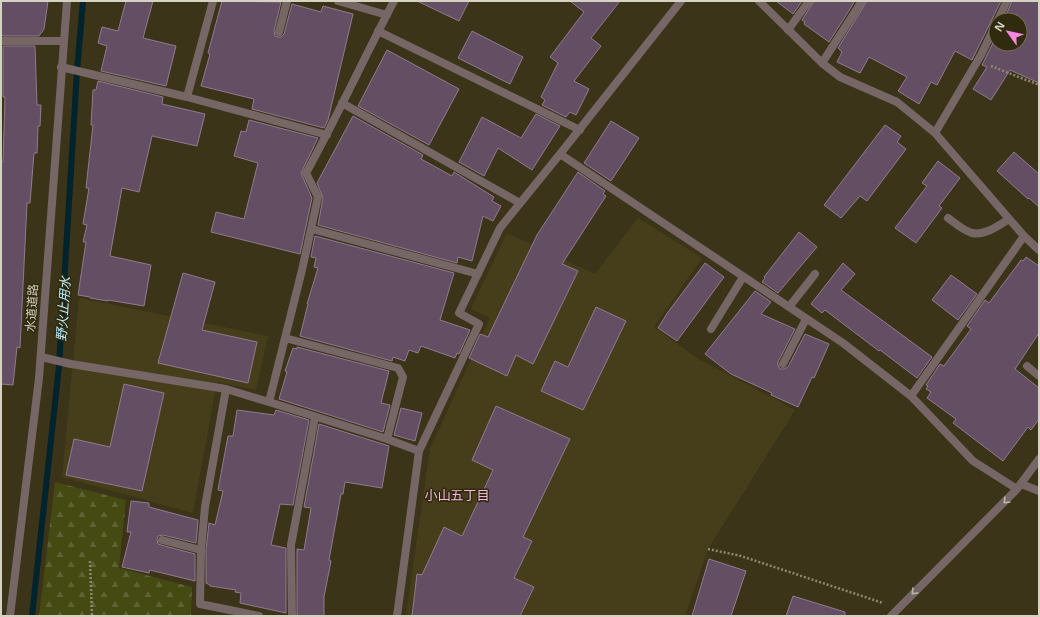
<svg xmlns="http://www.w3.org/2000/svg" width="1040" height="617" font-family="'Noto Sans','Noto Sans JP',sans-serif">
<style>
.built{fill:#463e1a}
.forest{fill:url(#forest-firs)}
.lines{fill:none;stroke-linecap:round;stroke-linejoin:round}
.stream{stroke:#00242d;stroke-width:6}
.building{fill:#644e63;stroke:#917a90}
.path{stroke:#8e8873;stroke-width:2.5;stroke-dasharray:2 2;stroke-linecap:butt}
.service{stroke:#766766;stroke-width:8}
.minor{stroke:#766766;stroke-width:8}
.tertiary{stroke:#766766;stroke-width:8}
.oneway{stroke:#beb7ab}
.labels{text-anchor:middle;stroke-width:3;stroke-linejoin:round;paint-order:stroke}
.street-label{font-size:12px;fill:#d6d2c2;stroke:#302a0e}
.water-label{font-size:13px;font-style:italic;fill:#bbeefc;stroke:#302a0e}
.neighbourhood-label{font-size:13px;fill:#f8b5e7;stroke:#302a0e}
</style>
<defs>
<pattern id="forest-firs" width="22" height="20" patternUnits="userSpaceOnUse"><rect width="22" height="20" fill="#444a12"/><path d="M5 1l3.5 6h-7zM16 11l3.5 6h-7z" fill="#5e6333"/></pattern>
</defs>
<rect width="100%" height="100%" fill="#3b3418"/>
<path class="built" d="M638 218 702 258 654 327 697 358 795 410 708 549 685 616H406L430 449 490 318 471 309 507 233 595 274Z
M79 298 268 336 256 390 217 382 193 513 62 477Z"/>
<path class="forest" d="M55 482 126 500 119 568 192 587 191 616H39Z"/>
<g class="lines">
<path class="stream" d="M32 616 59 366 77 71 83 1"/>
</g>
<path class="building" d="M1 1H48L44 29 39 36H3L1 34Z
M126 1H153L143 38 176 46 166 86 101 71 107 46 98 43 102 27 118 31Z
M222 1 281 2 274 31 275 36 278 37H281L284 34 292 4 321 12 323 6 353 14 328 120 324 128 252 109 254 99 201 86 210 54 208 53Z
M417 1H469L459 21Z
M570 1H620L591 38 601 46 574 81 589 89 576 115 570 112 566 117 542 105 545 100 541 97 558 63 550 57 584 12Z
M776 1H802L793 14Z
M814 1H855L829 42 804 24 805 22 802 20Z
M867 1H1001L972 60 955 51 937 85 931 82 919 104 898 91 907 77 869 57 860 73 837 62 842 52 838 48Z
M1012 1H1039V83L1010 70 991 100 973 89 987 67 982 65 996 37V44H1020V20H1004Z
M472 31 523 57 510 84 458 58Z
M3 46H35L37 105H41L40 126H38L37 153H34L30 203H27L20 348 17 347 13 385 1 384V162H3L5 97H3Z
M387 50 459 89 429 145 358 106Z
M98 81 163 97 162 104 205 114 197 146 152 136 139 192 122 188 110 256 151 265 144 306 108 300V301L90 298V297L78 295 86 242H83L87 225 83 224 89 188H86L93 125H91L93 90H96Z
M536 114 560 126 532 170 498 148 484 176 459 162 482 117 521 138Z
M353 116 423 155 421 159 452 176 454 172 494 197 492 201 501 206 493 221 483 216 472 261 458 257 457 263 318 225 323 198 317 183Z
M249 120 318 138 301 173 312 198 300 254 211 232 216 212 244 219 258 163 234 156 241 131 246 132Z
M611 121 639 138 611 181 584 163Z
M885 125 901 136 897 142 906 149 867 201 860 196 841 218 824 205Z
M1014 152 1039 174V207L1029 198 1028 199 997 171Z
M938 161 960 178 939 206 942 208 916 243 895 228 927 186 922 183Z
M578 172 605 191 603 194 606 196 562 264 578 271 533 364 516 355 507 376 469 358 480 334 488 337 537 235Z
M799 232 817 247 778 293 762 282 765 278 764 277Z
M315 236 454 273 440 320 470 330 459 354 457 353 455 358 421 346 418 353 409 350 405 361 393 357 392 361 300 336 308 304H307L318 268 314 267 316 258 311 257Z
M1026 257 1039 266V333L1015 369 1039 388V419L1031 430 1028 427 1003 461 953 423 956 419 927 398 931 392 926 389 928 386 926 385 940 364 944 366 971 329 967 326 985 300 989 303 1021 260 1023 261Z
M705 263 724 277 677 341 658 328 668 312Z
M843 263 855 274 841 290 932 357 917 378 880 350 879 351 825 310 822 313 811 304Z
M183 273 215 282 202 330 257 342 248 383 158 363Z
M951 275 977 294 958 320 932 300Z
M755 291 771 302 761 314 795 329 778 362V365L780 369H784L788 367 805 334 829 344 814 378 812 377 798 407 771 395 772 393 731 374 705 354Z
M596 307 626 321 583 410 541 391 555 361 568 367Z
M297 347 389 371 381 403 390 405 383 432 279 399 287 372 285 371 293 348 297 349Z
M124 384 164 393 142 491 66 475 74 439 110 447Z
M496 406 570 439 523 537 532 541 514 578 534 587 520 616H412L417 574 422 575 444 527 462 536 493 470 472 460Z
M401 408 422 413 415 441 394 435Z
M237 410 274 415 276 410 309 420 293 505 280 504 271 545 286 548V613L240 603 241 593 235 592 236 590 210 586V585L206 583V550L209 523 215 525 223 491 218 490 228 436H233Z
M319 424 389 446 382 488 345 482 343 494H341L329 560 331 561 324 597V616H300L297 615V549L304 550 311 508 304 507Z
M131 501 149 503V507L198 520 196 543 163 535 158 536 157 539 158 544 161 545 195 554V581L150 570 149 573 122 567 131 532H127Z
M709 559 746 571 731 616H692Z
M793 596 845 612V616H786Z"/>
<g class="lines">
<path class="path" d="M991 66 1039 85
M708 549 741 556 883 603
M90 561 92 616"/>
<path class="service" d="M948 218C955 223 964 231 972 233 985 236 999 225 1009 219
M1021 484 1039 491
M162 540 201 550"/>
<path class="minor" d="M338 1 387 15
M394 1C364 58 337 117 306 173L318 197 302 270 269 402 387 439 419 451 397 616
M759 1 822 63 840 77 897 102 935 133 1024 236 1039 250
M998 20 1007 1
M788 30 809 1
M378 31 580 130
M279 32 287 1
M1 41H63
M822 63 862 1
M61 67 187 97 327 135
M187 97 213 1
M342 103 520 203
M935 133 981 55 996 24
M560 154 843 343 911 396 973 461 1017 489
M312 229 478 274
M789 307 815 274
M711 329 743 277
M285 338 398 368 403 377 387 439
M41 357 71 364 226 389 269 402
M783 364 806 319
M1027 366 1039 376
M226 389 205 507 201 550 200 604 259 616
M911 396 1024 236
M419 451 479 324 459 313 500 228 560 154 681 1
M292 616 291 545 315 417
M891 616 1017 489 1039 459"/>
<path class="tertiary" d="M10 616 39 378 67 1"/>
</g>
<defs><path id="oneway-chevron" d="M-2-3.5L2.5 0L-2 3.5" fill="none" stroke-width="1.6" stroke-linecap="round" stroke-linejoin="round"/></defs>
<g class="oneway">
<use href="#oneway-chevron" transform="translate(1006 501) rotate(135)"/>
<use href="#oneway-chevron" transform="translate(914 592) rotate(135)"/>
</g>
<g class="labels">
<g class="street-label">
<text transform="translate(32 308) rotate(-86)" y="4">水道道路</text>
</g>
<g class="water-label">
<text transform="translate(63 309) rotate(-86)" y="5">野火止用水</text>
</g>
<g class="neighbourhood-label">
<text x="457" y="500">小山五丁目</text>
</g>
</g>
<rect width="1040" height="617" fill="none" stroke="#d6d2c2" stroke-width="4"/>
<g transform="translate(1008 32) rotate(303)"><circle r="19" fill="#302a0e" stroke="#726d56"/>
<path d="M0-3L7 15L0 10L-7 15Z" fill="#fc86e3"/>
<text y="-6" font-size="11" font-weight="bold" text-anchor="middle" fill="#d6d2c2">N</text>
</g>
</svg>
